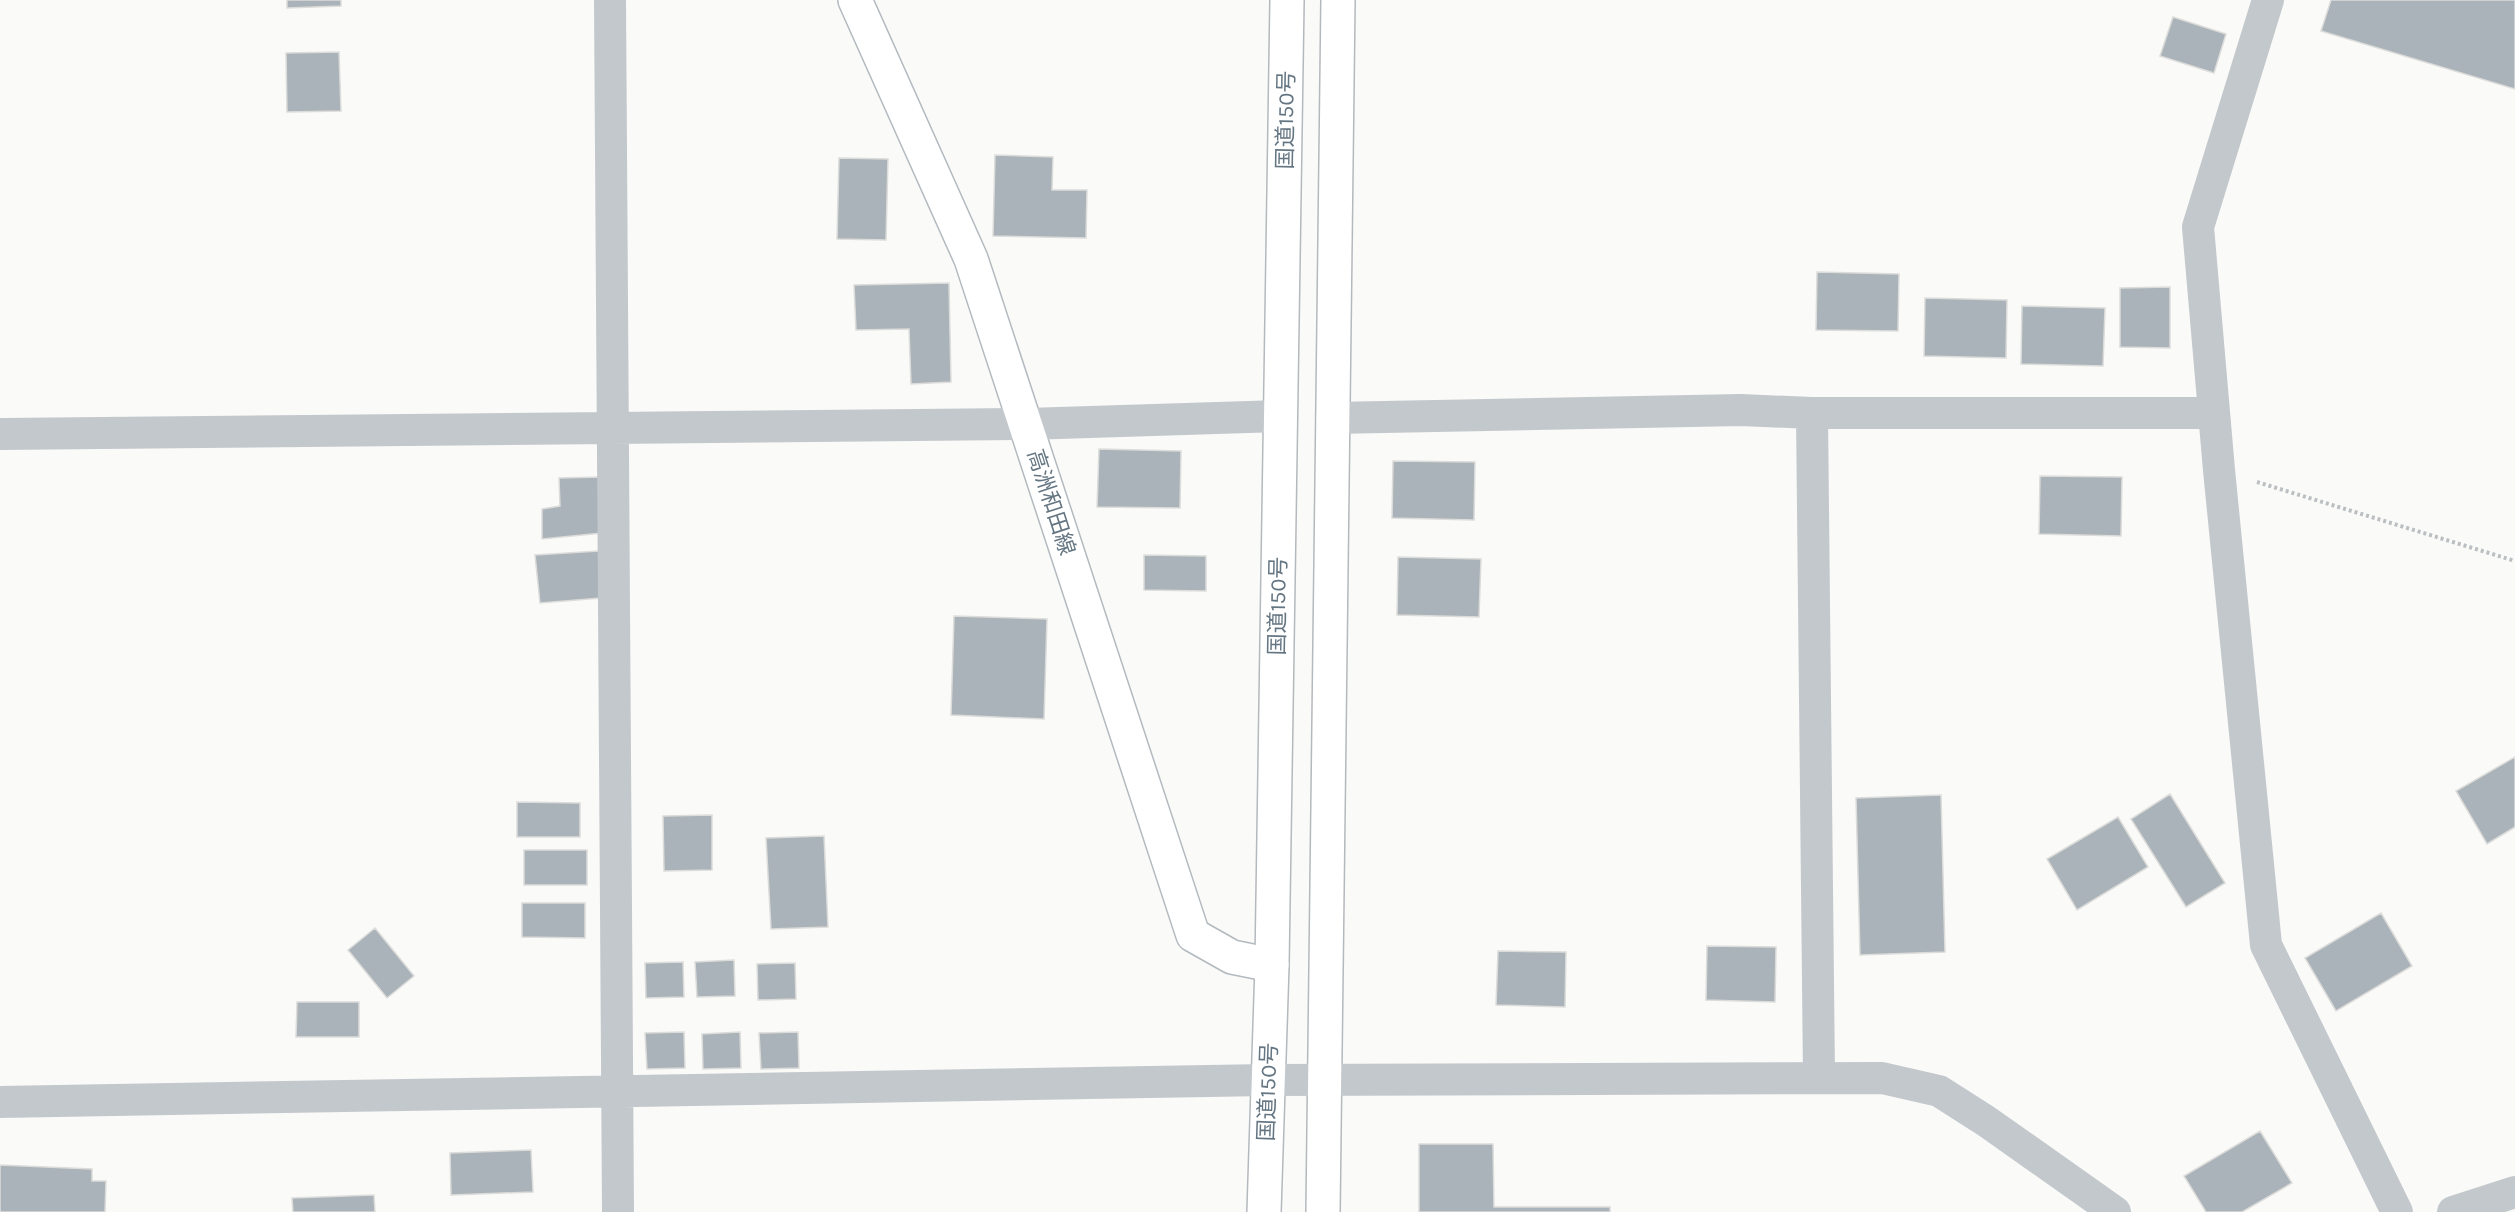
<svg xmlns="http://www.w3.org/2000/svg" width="2515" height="1212" font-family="Karla,'Noto Sans JP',sans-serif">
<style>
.building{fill:#aab3b9;stroke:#dcdcda;stroke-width:1.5}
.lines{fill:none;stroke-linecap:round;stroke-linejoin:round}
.secondary-casing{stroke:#b3babf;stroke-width:36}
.trunk-casing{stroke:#b4b9bd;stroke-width:36}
.path{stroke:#bbbfc2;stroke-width:4;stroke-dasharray:3 3;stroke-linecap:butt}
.minor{stroke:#c3c8cc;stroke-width:32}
.secondary{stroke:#fff;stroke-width:33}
.trunk{stroke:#fff;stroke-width:33}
.labels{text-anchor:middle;stroke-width:6;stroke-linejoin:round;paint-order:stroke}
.street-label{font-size:22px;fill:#657683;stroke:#fff}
</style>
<rect width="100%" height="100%" fill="#fafaf8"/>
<path class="building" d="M287 0H341V6L287 8Z
M2331 0H2515V89L2321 31Z
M2173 17 2226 34 2214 73 2160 56Z
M339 52 341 111 287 112 286 53Z
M995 155 1053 157 1052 190H1087L1086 238 993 236Z
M839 158 888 159 886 240 837 239Z
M1817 272 1899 274 1898 331 1816 330Z
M949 283 951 382 911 384 909 329 856 330 854 285Z
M2170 287V348L2120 347V288Z
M1925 298 2007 300 2006 358 1924 356Z
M2022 306 2105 308 2103 366 2021 364Z
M1099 449 1181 451 1180 508 1097 507Z
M1393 461 1475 462 1474 520 1392 518Z
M2040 476 2122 477 2121 536 2039 534Z
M600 477 602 533 542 539V509L560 506 559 478Z
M599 551 601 598 540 603 535 555Z
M1144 555 1206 556V591L1144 590Z
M1398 557 1481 559 1479 617 1397 615Z
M954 616 1047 619 1044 719 951 715Z
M2515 757V827L2487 844 2456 791Z
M2170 794 2225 883 2186 907 2131 819Z
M1941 795 1945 952 1860 955 1856 798Z
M517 802 580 803V837H517Z
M712 815V870L664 871 663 816Z
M2118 817 2148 867 2077 910 2047 859Z
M824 836 828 927 771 929 766 838Z
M524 850H587V885H524Z
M522 903H585V938L522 937Z
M2381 913 2412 966 2336 1011 2305 958Z
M375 928 414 976 387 998 348 950Z
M1707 946 1776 947 1775 1002 1706 1000Z
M1498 951 1566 952 1565 1007 1496 1005Z
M734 960 735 996 697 997 695 962Z
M683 962 684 997 646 998 645 963Z
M795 963 796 999 758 1000 757 964Z
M297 1002H359V1037H296Z
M684 1032 685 1068 647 1069 645 1033Z
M740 1032 741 1068 703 1069 702 1034Z
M798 1032 799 1068 761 1069 759 1033Z
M2260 1131 2292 1183 2242 1212H2206L2184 1176Z
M1419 1144H1493L1494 1207H1610V1212H1419Z
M531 1150 533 1192 451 1195 450 1153Z
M0 1165 92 1169V1181H106L105 1212H0Z
M374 1195 375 1212H293L292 1198Z"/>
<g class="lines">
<g class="secondary-casing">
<path id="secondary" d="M855 0 971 259 1193 935 1232 957 1272 965"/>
</g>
<g class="trunk-casing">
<path id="trunk" d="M1264 1212 1272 965 1287 0
M1323 1212 1338 0"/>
</g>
<path class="path" d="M2257 482 2515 561"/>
<path class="minor" d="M610 0 618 1212
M2268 0 2198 227 2219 470 2266 945 2397 1212
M1812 413 1819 1078
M1332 418 1741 410 1812 413H2213
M0 434 1027 424 1280 416
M0 1102 1267 1080 1882 1078 1939 1091 1986 1121 2115 1212
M2453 1212 2515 1192"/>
<use href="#secondary" class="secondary"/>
<use href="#trunk" class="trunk"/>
</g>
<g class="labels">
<g class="street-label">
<text transform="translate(1285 120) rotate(-89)" y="8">国道150号</text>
<text transform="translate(1052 502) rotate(72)" y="8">高洲和田線</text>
<text transform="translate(1277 606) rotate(-89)" y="8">国道150号</text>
<text transform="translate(1267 1092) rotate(-88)" y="8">国道150号</text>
</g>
</g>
</svg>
